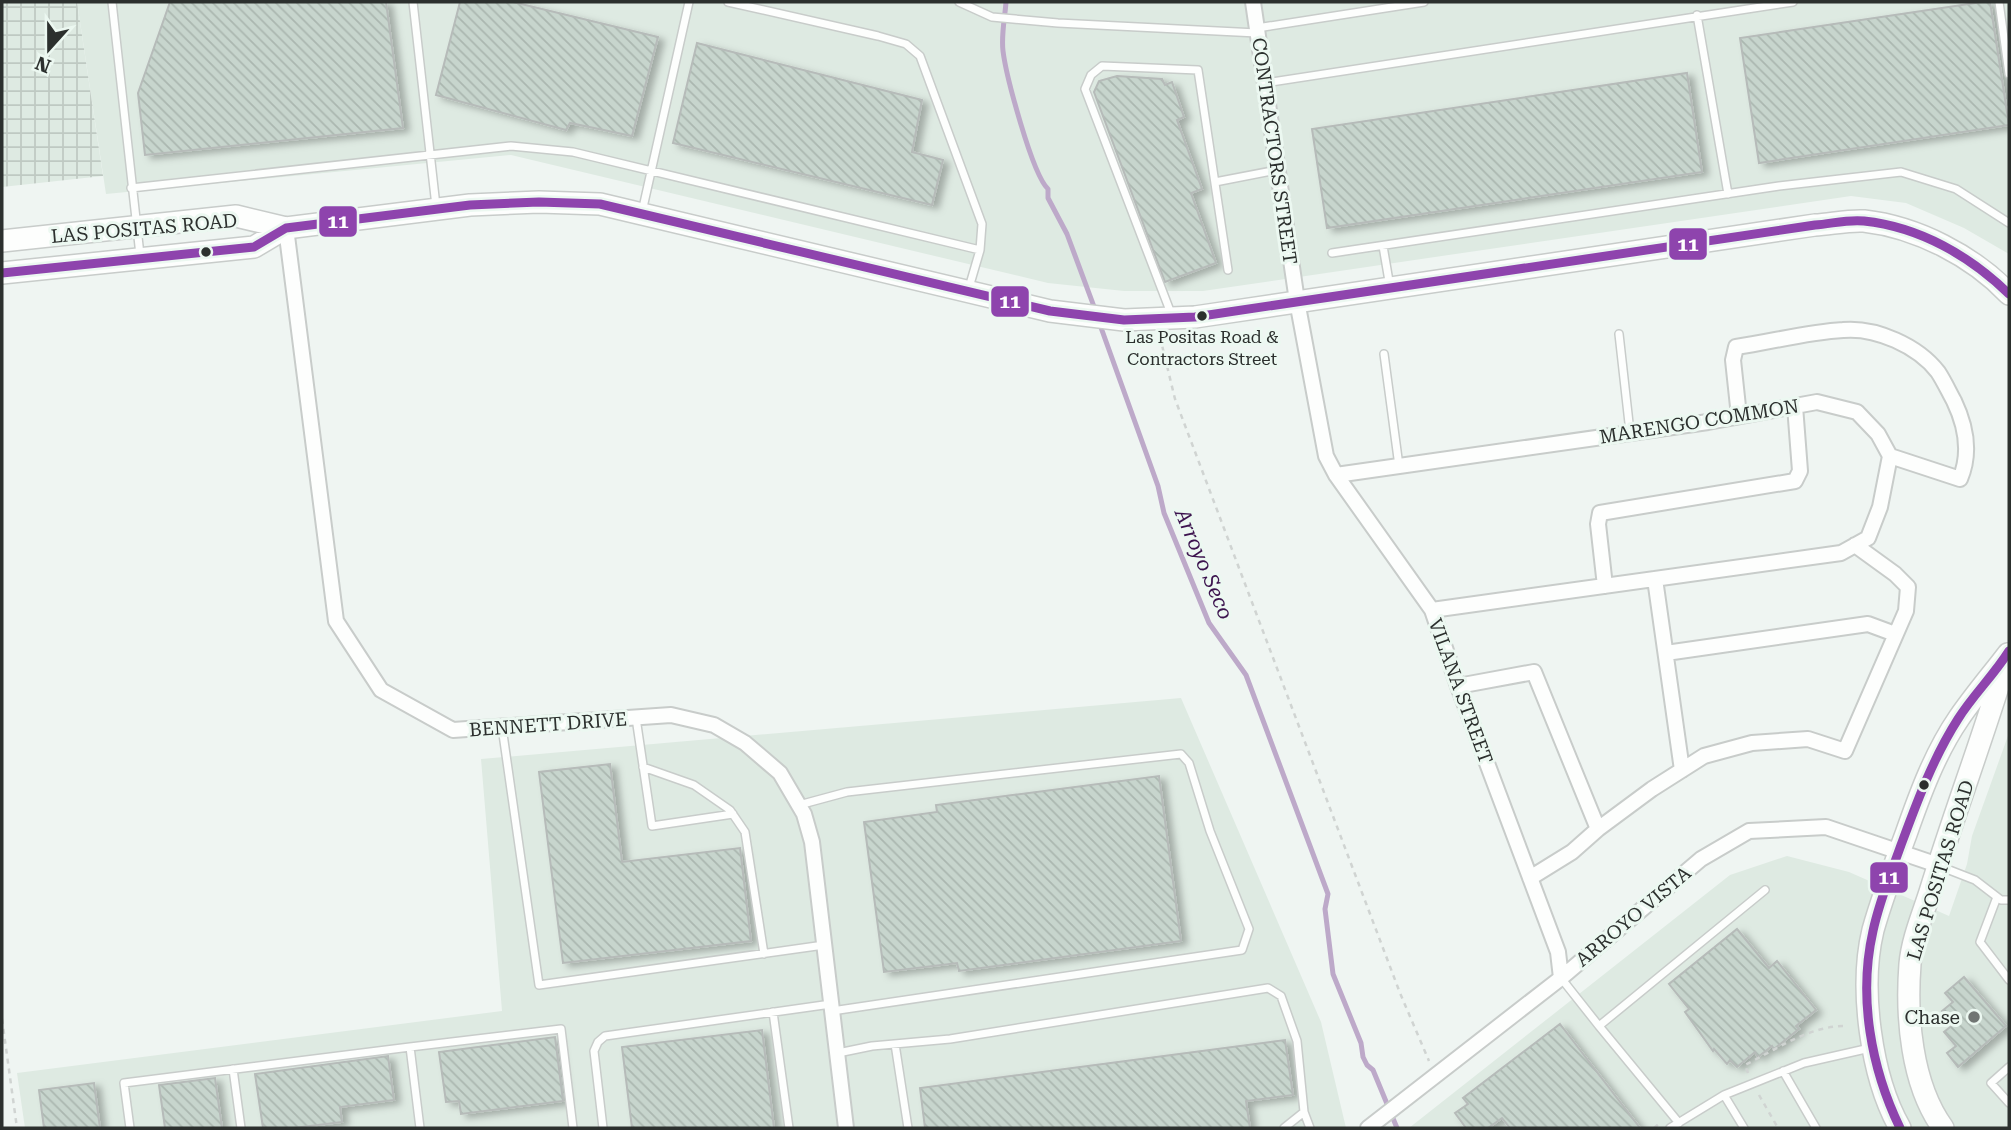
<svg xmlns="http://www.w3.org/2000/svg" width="2011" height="1130" font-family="'Roboto Serif',serif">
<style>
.built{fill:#deeae2}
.industrial{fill:url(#industrial-grid)}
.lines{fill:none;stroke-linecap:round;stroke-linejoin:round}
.stream{stroke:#bda9c9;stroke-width:5}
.building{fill:url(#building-back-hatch);stroke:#b6bbb9;stroke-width:2;filter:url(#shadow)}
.lane-casing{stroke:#c8ccca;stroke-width:10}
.street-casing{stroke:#c8ccca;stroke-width:18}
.secondary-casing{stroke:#c8ccca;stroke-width:24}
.path{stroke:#d0d4d2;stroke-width:2.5;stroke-dasharray:5 5;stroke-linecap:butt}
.lane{stroke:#fdfefd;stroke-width:7}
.street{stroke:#fdfefd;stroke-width:14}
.secondary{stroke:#fdfefd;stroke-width:21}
.bus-1-casing{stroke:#ecf8f1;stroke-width:14}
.bus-1{stroke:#8e44ad;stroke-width:9}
.bus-dot{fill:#2c302e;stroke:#ecf8f1;stroke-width:2.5}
.poi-dot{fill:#707573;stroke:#ecf8f1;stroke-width:2.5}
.labels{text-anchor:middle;stroke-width:6;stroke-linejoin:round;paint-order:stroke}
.bus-label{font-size:17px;fill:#2c302e;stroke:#ecf8f1}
.street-label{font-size:19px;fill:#2c302e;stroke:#ecf8f1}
.poi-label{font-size:19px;fill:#2c302e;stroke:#ecf8f1;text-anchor:end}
.water-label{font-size:21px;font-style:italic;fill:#3c134e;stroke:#ecf8f1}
.line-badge{stroke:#ecf8f1;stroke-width:2.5}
.badge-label{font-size:19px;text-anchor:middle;font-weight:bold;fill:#fff}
</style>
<defs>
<pattern id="industrial-grid" width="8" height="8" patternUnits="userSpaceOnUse" patternTransform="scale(1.75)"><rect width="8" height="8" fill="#deeae2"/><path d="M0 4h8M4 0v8" fill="none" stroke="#bfc9c2"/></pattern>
<pattern id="building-back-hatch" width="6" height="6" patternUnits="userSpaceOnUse" patternTransform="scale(1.75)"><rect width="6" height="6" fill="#c7d5cd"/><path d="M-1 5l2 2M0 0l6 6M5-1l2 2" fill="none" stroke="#abb7b0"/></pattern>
<filter id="shadow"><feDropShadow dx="6" dy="3.5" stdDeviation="3.5" flood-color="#0004"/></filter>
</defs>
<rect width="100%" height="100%" fill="#eff5f2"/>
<path class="built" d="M77 2H2009V254L1964 228 1906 203 1851 196 1203 291H1124L1048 283 511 155 106 194Z
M1181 698 1321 1022 1346 1128H25L17 1073 502 1011 481 759Z
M2009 733V1128H1409L1730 875 1787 856 1849 872 1949 916 1967 864 1972 836Z"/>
<path class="industrial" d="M2 2H77L103 176 2 187Z"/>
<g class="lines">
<path class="stream" d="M1006 2C1005 17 1001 35 1003 51 1006 75 1032 174 1048 189V198L1067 234 1096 312
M1099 322 1158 486 1164 513 1209 623 1246 675 1328 894 1325 909 1333 974 1361 1043 1363 1057 1367 1065 1373 1070 1397 1128"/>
</g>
<path class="building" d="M170 2H386L403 128 145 155 138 93Z
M460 2H513L658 37 632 136 570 123 566 130 436 95Z
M1982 2H1990L2009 125 1759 163 1740 38Z
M697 43 922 100 912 152 943 160 932 205 673 143Z
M1687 73 1702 172 1327 228 1312 129Z
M1117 76 1162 79 1165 85 1172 82 1184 117 1177 120 1202 189 1191 193 1216 263 1165 282 1094 92 1099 81Z
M610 764 622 862 740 848 751 941 563 963 539 772Z
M1159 776 1181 941 959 971 957 963 884 972 864 822 937 812 936 805Z
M1737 929 1769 968 1777 961 1816 1010 1796 1026 1799 1029 1774 1049 1772 1046 1758 1057 1755 1052 1737 1067 1730 1060 1727 1064 1714 1049 1713 1051 1685 1012 1689 1009 1669 984Z
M1964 977 2006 1026 1958 1067 1947 1053 1956 1046 1944 1032 1954 1024 1942 1011 1953 1002 1945 993Z
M1560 1024 1640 1128H1510L1502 1118 1488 1128H1466L1455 1113 1468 1104 1463 1098Z
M762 1030 774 1128H632L622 1047Z
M555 1037 563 1101 461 1114 459 1101 446 1102 439 1052Z
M1285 1040 1293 1095 1246 1101 1250 1128H925L920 1088Z
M388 1056 394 1100 340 1107 342 1122 294 1128H263L255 1074Z
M215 1078 222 1128H165L159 1085Z
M94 1083 100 1128H44L39 1090Z"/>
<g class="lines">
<g class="lane-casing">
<path id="lane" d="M112 2 140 255
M413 2 436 206
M728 2 878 36 906 44 920 56 982 224 980 250 968 291
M959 2 992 17 1058 23 1257 33
M1999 2 2009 74
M1697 15 1728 194
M1257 28 1424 2
M1265 83 1793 2
M1215 182 1277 170
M131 188 511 146 573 152 980 250
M642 212 689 2
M1383 246 1390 287
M1332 253 1779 186 1901 172 1956 189 2009 223
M1172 316 1085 89 1091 75 1102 66 1198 70 1228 270
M1619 334 1630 432
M1384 354 1399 466
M636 718 652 826 733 814
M502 727 539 985 824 945
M643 767 694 785 730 810 745 832 764 954
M799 805 847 792 1181 754 1189 763 1210 831 1249 929 1242 950 832 1011
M1939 866 1975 880 2001 900H2009
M1997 897 1980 942 2009 980
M1561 978 1599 1026
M773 1012 789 1128
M895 1044 908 1128
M838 1053 872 1046 950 1039 1268 988 1281 996 1297 1041 1304 1112 1310 1128
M2009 1067 1991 1083 2009 1103
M233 1069 241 1128
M1783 1071 1816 1128
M1724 1095 1744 1128
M1679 1123 1599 1026 1765 890
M130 1128 124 1083 410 1047
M420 1128 410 1047 561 1029 573 1128
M603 1128 594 1051 598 1042 605 1036 831 1004
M1284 1128 1304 1112
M1670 1128 1724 1095 1804 1063 1870 1048"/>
</g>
<g class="street-casing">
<path id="street" d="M1253 2 1297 301 1326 456 1336 475 1432 610 1458 686 1558 952 1561 978
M286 228 336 621 381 690 453 730 671 715 714 725 745 743 780 773 804 814 812 842 846 1128
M1739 416 1733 360 1736 347C1771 342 1807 332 1843 330 1876 327 1918 346 1938 372 1944 381 1949 392 1954 401 1966 426 1971 453 1960 479L1890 456
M1336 475 1708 422 1817 402 1857 412 1878 434 1890 456 1880 507 1868 538 1841 553 1432 610
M1655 579 1682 770
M1605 586 1598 524 1600 513 1795 481 1800 471 1795 406
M1666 653 1868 624 1895 634
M1458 686 1534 672 1598 829
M1530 878 1572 852 1598 829 1652 789 1704 756 1752 743 1808 739 1845 751 1906 611 1908 587 1895 574 1855 545
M1368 1128 1561 978 1701 859 1749 831 1826 827 1938 865"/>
</g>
<g class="secondary-casing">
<path id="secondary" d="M2 241 236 216 286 228 470 205 539 202 600 204 1050 311 1124 320 1195 317 1815 225C1831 224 1849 220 1864 221 1917 227 1973 256 2009 294
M2 273 254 247 286 228
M1900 1128C1871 1077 1859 988 1873 930 1882 898 1894 866 1906 834 1920 794 1935 753 1959 718 1974 696 1992 675 2008 654
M1943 1128C1911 1084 1906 1016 1910 964 1912 940 1923 914 1930 892 1953 817 1981 743 2004 668"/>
</g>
<path class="path" d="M1160 337 1175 399 1400 993 1429 1061
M2 1019 17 1128
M1748 1073 1745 1065C1777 1049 1809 1026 1845 1026
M1759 1095 1778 1128
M1654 1128 1660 1123"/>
<use href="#lane" class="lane"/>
<use href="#street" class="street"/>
<use href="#secondary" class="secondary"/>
<g class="bus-1-casing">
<path id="bus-1" d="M2 273 254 247 286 228 470 205 539 202 600 204 1050 311 1124 320 1195 317 1815 225C1831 224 1848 219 1864 221 1920 227 1970 256 2009 294
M1900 1128C1871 1068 1858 997 1873 931 1879 902 1891 873 1901 845 1917 802 1933 758 1958 719 1973 695 1994 675 2009 651"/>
</g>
<use href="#bus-1" class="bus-1"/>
</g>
<g class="bus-dot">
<circle cx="206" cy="252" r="6"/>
<circle cx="1202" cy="316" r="6"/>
<circle cx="1924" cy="785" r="6"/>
</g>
<circle class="poi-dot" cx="1974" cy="1017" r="7"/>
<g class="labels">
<g class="bus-label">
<text x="1202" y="343">Las Positas Road &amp;<tspan x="1202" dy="22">Contractors Street</tspan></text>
</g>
<g class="street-label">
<text transform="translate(1275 151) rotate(82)" y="7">CONTRACTORS STREET</text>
<text transform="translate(144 228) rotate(-5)" y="7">LAS POSITAS ROAD</text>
<text transform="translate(1699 421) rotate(-9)" y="7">MARENGO COMMON</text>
<text transform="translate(1461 691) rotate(70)" y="7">VILANA STREET</text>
<text transform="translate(548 724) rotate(-4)" y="7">BENNETT DRIVE</text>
<text transform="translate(1940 870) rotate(-73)" y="7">LAS POSITAS ROAD</text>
<text transform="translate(1633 916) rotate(-40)" y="7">ARROYO VISTA</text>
</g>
<g class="poi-label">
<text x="1960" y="1024">Chase</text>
</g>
<g class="water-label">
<text transform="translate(1204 564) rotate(67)" y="7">Arroyo Seco</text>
</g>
</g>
<g class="line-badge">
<rect x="318" y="205" width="40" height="33" rx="7" fill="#8e44ad"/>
<rect x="1668" y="227" width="40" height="34" rx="7" fill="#8e44ad"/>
<rect x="990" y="285" width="40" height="33" rx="7" fill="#8e44ad"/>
<rect x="1869" y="861" width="40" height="33" rx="7" fill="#8e44ad"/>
</g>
<g class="badge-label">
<text x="338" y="228">11</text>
<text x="1688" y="251">11</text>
<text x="1010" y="308">11</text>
<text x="1889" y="884">11</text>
</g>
<rect width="2011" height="1130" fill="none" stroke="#2c302e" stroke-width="7"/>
<g transform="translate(49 49) rotate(201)" stroke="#ecf8f1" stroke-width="5" paint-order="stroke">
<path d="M0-5L12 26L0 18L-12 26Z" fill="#2c302e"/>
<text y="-10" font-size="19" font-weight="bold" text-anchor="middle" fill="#2c302e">N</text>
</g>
</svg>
